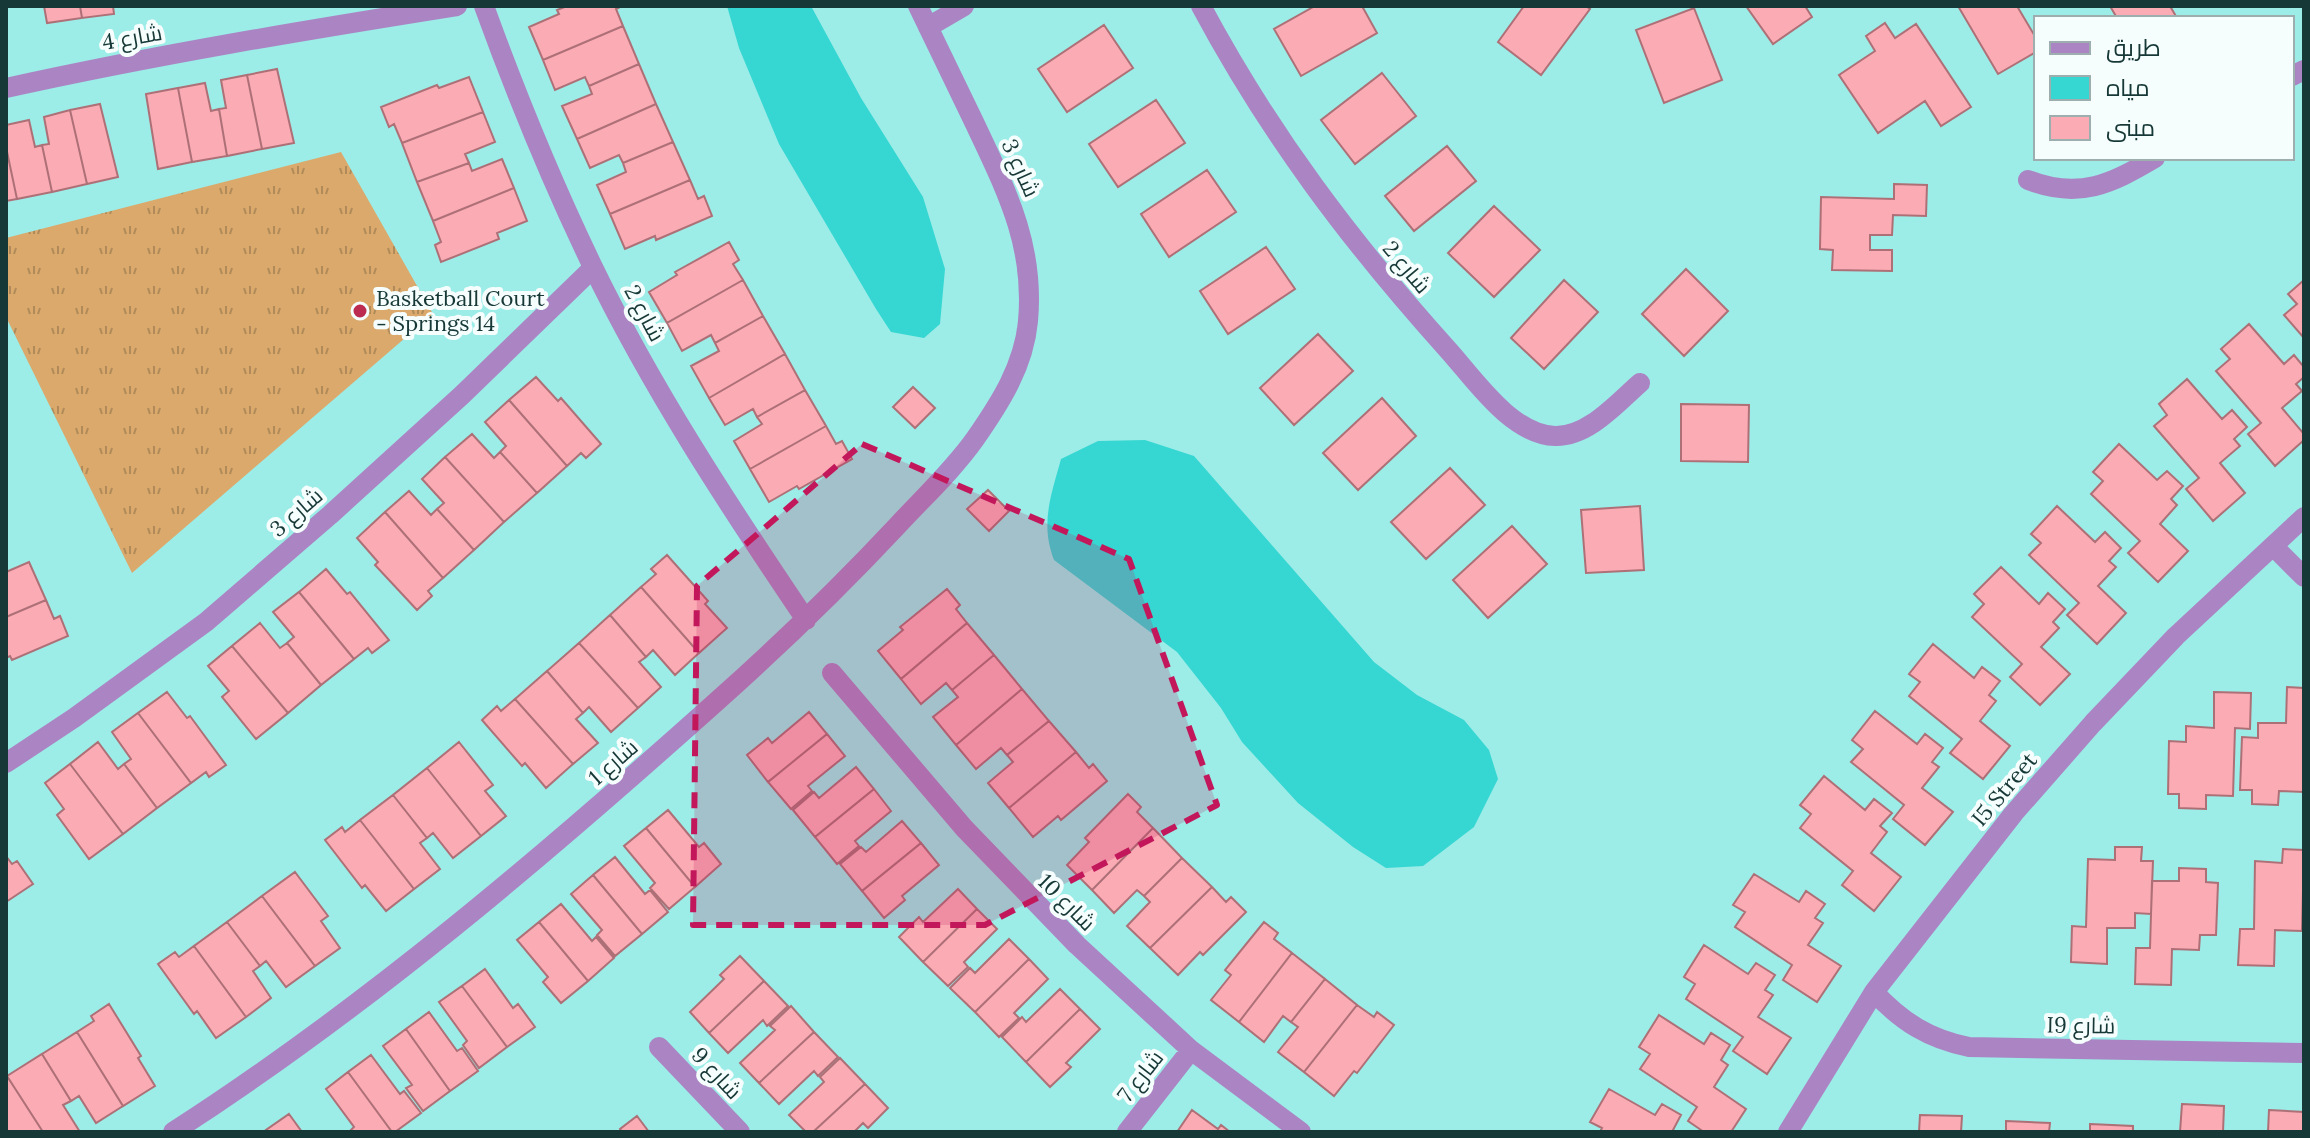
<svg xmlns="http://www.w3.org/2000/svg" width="2310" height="1138" font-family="Lora,Cairo,serif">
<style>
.grass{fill:url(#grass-tufts)}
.water{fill:#36d7d2}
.building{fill:#fbabb4;stroke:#ae7077;stroke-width:2}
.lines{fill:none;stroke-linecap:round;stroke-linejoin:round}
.minor{stroke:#ab85c3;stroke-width:20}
.marked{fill:#c2185b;fill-opacity:0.2;stroke:#c2185b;stroke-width:6;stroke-dasharray:16 10;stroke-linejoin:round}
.poi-dot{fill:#bc2c50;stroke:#f6fefd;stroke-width:3}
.labels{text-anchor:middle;stroke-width:8;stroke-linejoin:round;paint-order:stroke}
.street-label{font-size:22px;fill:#163837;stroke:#f6fefd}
.poi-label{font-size:22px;fill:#163837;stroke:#f6fefd;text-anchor:start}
</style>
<defs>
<pattern id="grass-tufts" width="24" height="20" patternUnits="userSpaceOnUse" patternTransform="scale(2)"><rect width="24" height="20" fill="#daa96b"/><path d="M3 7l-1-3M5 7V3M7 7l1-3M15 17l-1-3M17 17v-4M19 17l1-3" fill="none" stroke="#b08b59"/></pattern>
</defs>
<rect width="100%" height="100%" fill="#9cece8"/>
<path class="grass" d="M341 152 433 314 132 573 6 317V238Z"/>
<path class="water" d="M727 6H811L861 98 923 197 945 269 940 324 924 338 891 332 876 309 779 144 739 48Z
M1145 440 1194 456 1374 662 1417 695 1464 720 1489 750 1498 779 1474 827 1423 866 1386 868 1353 847 1298 803 1242 742 1221 708 1177 652 1054 560C1040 523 1051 496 1061 459L1098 441Z"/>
<path class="building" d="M44 6H80L82 18 47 23Z
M80 6H113L114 14 82 18Z
M567 6H622L616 9 623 26 543 60 529 27 559 14 557 10Z
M1315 6H1362L1377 33 1301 76 1274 29Z
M1524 6H1586L1590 9 1541 75 1498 42Z
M1746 6H1805L1812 17 1773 44Z
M1958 6H2017L2036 38V52L1998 74Z
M2110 6H2170L2177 18H2117Z
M1694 8 1722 80 1664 103 1636 30Z
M1885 23 1895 38 1916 24 1971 107 1941 126 1925 101 1878 133 1839 75 1875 51 1866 36Z
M1104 25 1133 68 1067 112 1038 69Z
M623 26 639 64 589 86 585 77 555 90 543 60Z
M639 64 656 104 577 139 562 106 592 94 589 86Z
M277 69 294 143 262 149 247 75Z
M1382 73 1416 116 1355 164 1321 120Z
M247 75 262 149 227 156 219 109 226 108 221 80Z
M469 77 483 112 402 143 394 124 389 127 381 107 437 85 439 88Z
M205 83 211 111 219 109 227 156 192 162 178 88Z
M178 88 192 162 158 169 146 94Z
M1156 100 1185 143 1118 187 1089 144Z
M100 104 118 177 87 184 70 110Z
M656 104 673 142 623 163 619 155 590 168 577 139Z
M70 110 87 184 52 192 42 145 49 144 44 117Z
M483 112 495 142 465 154 469 163 417 182 402 143Z
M29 120 35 147 42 145 52 192 17 199 6 147V125Z
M673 142 690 180 610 214 597 185 626 172 623 163Z
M1447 146 1476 181 1414 231 1385 196Z
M6 147 17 199 6 201Z
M502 159 514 188 433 221 417 182 469 163 472 171Z
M1207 170 1236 212 1169 257 1141 214Z
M690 180 698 199 704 196 712 216 656 240 655 236 625 249 610 214Z
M1894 184 1927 185 1926 216 1893 215 1892 235H1870V250H1892V271L1832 270 1833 250 1820 249 1821 197 1894 199Z
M514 188 527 221 497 233 499 239 441 262 435 245 441 242 433 221Z
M1494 206 1540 250 1494 297 1448 253Z
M729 242 739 260 733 264 743 280 667 323 649 292 677 275 675 272Z
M1266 247 1295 289 1228 334 1200 291Z
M1686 269 1728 311 1684 356 1642 314Z
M743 280 763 316 715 343 711 335 682 351 667 323Z
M1564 280 1598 312 1544 369 1511 338Z
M2304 280V338L2284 315 2297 304 2288 294Z
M763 316 785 354 709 398 691 366 719 351 715 343Z
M2249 324 2284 364 2294 355 2304 367V377L2296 384 2302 391 2282 408 2304 434V440L2275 466 2248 434 2261 423 2216 371 2230 359 2221 349Z
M1318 334 1353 371 1294 425 1260 388Z
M785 354 805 390 757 417 753 409 725 425 709 398Z
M536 377 558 401 561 398 601 444 586 458 581 453 567 466 509 400Z
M2187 379 2222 419 2232 410 2247 427 2234 439 2240 446 2220 463 2245 493 2213 521 2186 489 2199 478 2154 426 2167 415 2159 404Z
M913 387 935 408 915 428 893 407Z
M805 390 826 426 750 469 734 441 762 424 757 417Z
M1382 398 1416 436 1358 490 1323 453Z
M509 400 567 466 537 493 500 452 506 446 485 422Z
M1681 404 1749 405 1748 462 1681 461Z
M826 426 836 444 842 441 852 459 799 489 797 486 769 502 750 469Z
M472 434 494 458 500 452 537 493 504 522 445 457Z
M2119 444 2157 480 2167 471 2183 486 2171 499 2177 505 2160 524 2188 551 2158 582 2128 553 2140 541 2091 494 2103 481 2093 472Z
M445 457 504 522 474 550 437 509 444 503 422 479Z
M1450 468 1485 505 1426 559 1391 522Z
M988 490 1009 511 989 531 967 509Z
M409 491 431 515 437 509 474 550 443 578 385 512Z
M1640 506 1644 570 1586 573 1581 510Z
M2057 506 2095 542 2105 532 2121 548 2109 561 2116 567 2098 586 2126 613 2097 644 2067 615 2079 603 2029 555 2041 543 2031 534Z
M385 512 443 578 428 591 432 596 417 610 375 565 378 562 357 538Z
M1512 526 1547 564 1488 618 1453 580Z
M667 555 708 601 705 604 727 628 699 653 641 587 656 574 651 569Z
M29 562 46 600 6 617V572Z
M2001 567 2039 604 2048 593 2065 609 2053 622 2059 628 2041 647 2070 674 2040 705 2010 677 2022 664 1972 617 1984 604 1974 594Z
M326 569 347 594 350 592 389 640 372 653 368 648 354 659 299 592Z
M641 587 699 653 675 675 653 650 646 657 610 615Z
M947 589 960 605 956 609 967 623 901 679 878 651 903 630 900 627Z
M299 592 354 659 321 685 287 643 294 637 273 612Z
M46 600 54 619 60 616 68 636 12 660 10 656 6 658V617Z
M610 615 646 657 639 662 661 687 638 708 579 643Z
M260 623 280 648 287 643 321 685 288 713 232 646Z
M967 623 994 655 952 690 946 683 921 704 901 679Z
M579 643 638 708 611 732 589 707 583 713 547 671Z
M1933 644 1974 678 1982 667 2000 681 1989 695 1996 701 1980 721 2010 746 1983 779 1950 753 1962 739 1909 696 1920 682 1909 674Z
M232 646 288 713 256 739 222 697 229 691 208 666Z
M994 655 1022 689 956 745 933 717 958 697 952 690Z
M547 671 583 713 576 719 598 743 573 764 515 699Z
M2287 687 2304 688V792L2279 791 2278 805 2252 804V790H2240L2242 737 2258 738V723H2286Z
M1022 689 1049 721 1007 755 1001 748 976 769 956 745Z
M167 692 187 718 190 716 226 765 209 777 206 772 191 783 138 713Z
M2214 692 2251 693 2250 729 2235 728 2233 796 2206 795V809L2179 808V794H2168L2169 741 2186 742V726L2214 728Z
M515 699 573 764 546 788 525 763 522 766 482 720 497 706 501 711Z
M1875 711 1917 744 1925 734 1943 748 1932 762 1939 767 1922 788 1953 812 1925 845 1893 819 1904 805 1851 762 1863 749 1852 740Z
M809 712 827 734 768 782 747 755 768 738 772 743Z
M138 713 191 783 157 808 124 764 131 759 112 732Z
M1049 721 1076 752 1009 808 988 783 1013 762 1007 755Z
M827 734 845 756 808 786 812 791 791 809 768 782Z
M98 742 118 769 124 764 157 808 123 834 70 764Z
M459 742 493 785 485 791 506 816 481 836 427 768Z
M1076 752 1089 768 1093 764 1107 781 1061 820 1058 816 1033 837 1009 808Z
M70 764 123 834 89 859 57 815 64 809 45 783Z
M856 767 874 789 815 837 793 810 814 792 819 798Z
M427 768 481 836 453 858 433 833 427 838 393 795Z
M1824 776 1865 810 1874 799 1892 813 1880 826 1887 832 1871 853 1901 877 1874 911 1842 885 1853 871 1800 828 1811 814 1800 805Z
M874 789 891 811 855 841 859 846 837 864 815 837Z
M1128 794 1141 807 1137 812 1153 828 1092 890 1067 865 1089 842 1085 838Z
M393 795 427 838 420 843 440 869 414 889 360 820Z
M668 810 699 847 704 843 721 864 695 887 646 828Z
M360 820 414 889 386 911 365 885 362 888 325 840 342 827 345 832Z
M902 821 921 843 862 891 840 864 861 847 866 852Z
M646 828 695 887 669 909 650 888 655 883 624 846Z
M1153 828 1182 858 1144 896 1137 890 1114 913 1092 890Z
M921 843 939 865 902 896 905 900 884 918 862 891Z
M2115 847H2142L2141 861H2153L2151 914 2135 913V928H2107V964L2071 962 2072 926 2086 927 2088 859 2115 860Z
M2283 849 2304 850 2302 931 2275 930 2274 966 2238 965 2240 929H2254L2255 861 2282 863Z
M6 856 12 864 17 861 33 884 6 902Z
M615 857 645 894 650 890 668 912 642 934 593 875Z
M1182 858 1212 887 1150 948 1127 926 1150 902 1144 896Z
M2179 868 2206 869V882L2218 883 2216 935H2200L2199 950 2172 949 2171 985 2135 984 2136 948H2150L2152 881H2179Z
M295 872 328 916 321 921 340 948 315 966 262 896Z
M1754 874 1799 902 1806 891 1825 904 1815 918 1823 923 1808 945 1841 966 1817 1002 1783 980 1792 965 1735 927 1745 912 1733 905Z
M593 875 642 934 615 956 597 935 602 930 571 894Z
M1212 887 1226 902 1231 897 1246 912 1203 955 1200 952 1178 975 1150 948Z
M958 889 977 909 923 962 899 937 919 917 923 922Z
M262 896 315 966 286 987 266 961 260 966 227 922Z
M561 904 592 941 596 937 614 958 588 981 539 922Z
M977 909 997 929 964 962 968 967 948 986 923 962Z
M227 922 260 966 253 971 271 998 246 1017 194 946Z
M539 922 588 981 561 1003 543 982 548 977 517 940Z
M1264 922 1278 933 1274 939 1292 953 1239 1022 1211 1000 1231 975 1225 970Z
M1009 939 1029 959 975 1012 950 988 970 968 975 973Z
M1704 945 1748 974 1756 963 1775 975 1765 990 1773 995 1758 1017 1791 1038 1767 1074 1733 1051 1743 1037 1686 999 1695 984 1684 977Z
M194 946 246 1017 216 1038 197 1011 194 1014 158 964 175 952 179 957Z
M1292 953 1325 979 1291 1022 1283 1016 1264 1042 1239 1022Z
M740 956 764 981 709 1033 690 1012 724 979 720 975Z
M1029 959 1048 979 1014 1013 1019 1018 999 1037 975 1012Z
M485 969 513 1008 518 1004 535 1027 507 1047 462 986Z
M1325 979 1357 1005 1304 1072 1278 1052 1298 1027 1291 1022Z
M764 981 788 1006 767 1026 763 1020 728 1053 709 1033Z
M462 986 507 1047 479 1068 463 1045 467 1041 439 1002Z
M1060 989 1080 1009 1026 1062 1002 1037 1022 1017 1026 1022Z
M109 1004 141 1056 138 1058 155 1086 123 1106 77 1032 94 1021 91 1016Z
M1357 1005 1374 1017 1377 1012 1394 1025 1357 1073 1354 1071 1334 1096 1304 1072Z
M791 1006 814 1032 759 1083 740 1063 775 1030 770 1026Z
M1080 1009 1100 1029 1066 1063 1071 1067 1050 1087 1026 1062Z
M429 1012 457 1051 462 1048 478 1071 450 1091 406 1029Z
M1659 1015 1704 1044 1711 1033 1730 1045 1721 1060 1728 1065 1714 1087 1746 1109 1731 1132H1704L1688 1121 1697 1107 1640 1069 1650 1054 1639 1047Z
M406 1029 450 1091 423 1111 406 1088 412 1085 383 1046Z
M77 1032 123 1106 96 1123 79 1096 71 1101 42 1054Z
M814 1032 838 1057 818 1076 814 1071 779 1104 759 1083Z
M42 1054 71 1101 63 1105 80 1132H43L7 1076Z
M371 1055 400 1094 404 1091 421 1113 395 1132H392L348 1072Z
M840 1058 865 1084 813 1132H806L789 1115 824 1082 820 1077Z
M348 1072 392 1132H349L354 1127 326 1089Z
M7 1076 43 1132H6Z
M865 1084 888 1108 868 1128 863 1123 854 1132H813Z
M1609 1089 1655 1115 1662 1104 1681 1115 1673 1130 1675 1132H1600L1602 1128 1590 1122Z
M2182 1104 2224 1106 2223 1132H2180Z
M1192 1110 1218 1129 1221 1125 1230 1132H1177Z
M2269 1110 2304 1112V1132H2268Z
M289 1114 302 1132H268L266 1130Z
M1920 1115 1962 1116 1961 1132H1919Z
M637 1116 649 1132H622L620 1129Z
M2006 1121 2050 1123 2049 1132H2006Z
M2090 1124 2133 1126V1132H2090Z"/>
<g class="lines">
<path class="minor" d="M484 6C516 94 551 180 592 265 652 389 729 506 806 620
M1201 6C1270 135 1351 242 1449 351 1475 380 1512 435 1555 436 1588 437 1617 403 1640 383
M928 27 964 6
M2292 76 2304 70
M6 88C155 55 306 30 457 6
M2028 180C2079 200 2111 184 2155 158
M2273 546 2304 577
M832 673 964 828 1077 945 1191 1050 1301 1132
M6 763 74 718 206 622 330 515 462 395 593 268
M1874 992C1902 1022 1929 1039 1969 1047L2304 1053
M659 1047 740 1132
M173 1132C367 1007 544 856 716 702 779 646 840 587 898 525 924 497 953 470 975 439 1000 403 1024 366 1028 321 1035 245 1006 190 975 124 956 85 937 45 918 6
M1127 1132 1191 1050
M1788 1132 1874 992 2014 813 2093 723 2176 636 2304 517"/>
</g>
<path class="marked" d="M862 444 1129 559 1217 805 985 925H693L697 586Z"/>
<circle class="poi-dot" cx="360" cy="311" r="8"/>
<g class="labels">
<g class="street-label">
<text transform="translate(132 37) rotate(-10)" y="8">شارع 4</text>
<text transform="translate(1021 168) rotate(66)" y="8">شارع 3</text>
<text transform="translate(1407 267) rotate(50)" y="8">شارع 2</text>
<text transform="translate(645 313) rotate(62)" y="8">شارع 2</text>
<text transform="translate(296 512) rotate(-41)" y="8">شارع 3</text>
<text transform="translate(613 762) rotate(-41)" y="8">شارع 1</text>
<text transform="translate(2004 789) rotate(-50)" y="8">I5 Street</text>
<text transform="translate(1067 902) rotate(45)" y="8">شارع 10</text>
<text transform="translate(2081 1025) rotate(1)" y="8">I9 شارع</text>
<text transform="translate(717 1073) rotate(47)" y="8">شارع 9</text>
<text transform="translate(1140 1076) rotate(-52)" y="8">شارع 7</text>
</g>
<g class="poi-label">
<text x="376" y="306">Basketball Court<tspan x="376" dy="25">- Springs 14</tspan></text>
</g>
</g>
<rect width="2310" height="1138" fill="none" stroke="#163837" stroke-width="16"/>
<rect x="2034" y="16" width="260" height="144" fill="#f6fefd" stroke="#9cafae" stroke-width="2"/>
<rect x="2050" y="42" width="40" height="12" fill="#ab85c3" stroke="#9cafae" stroke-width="2"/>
<text x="2106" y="56" font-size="24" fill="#163837">طريق</text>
<rect x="2050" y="76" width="40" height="24" fill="#36d7d2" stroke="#9cafae" stroke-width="2"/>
<text x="2106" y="96" font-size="24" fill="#163837">مياه</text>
<rect x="2050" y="116" width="40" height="24" fill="#fbabb4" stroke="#9cafae" stroke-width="2"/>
<text x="2106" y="136" font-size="24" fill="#163837">مبنى</text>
</svg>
